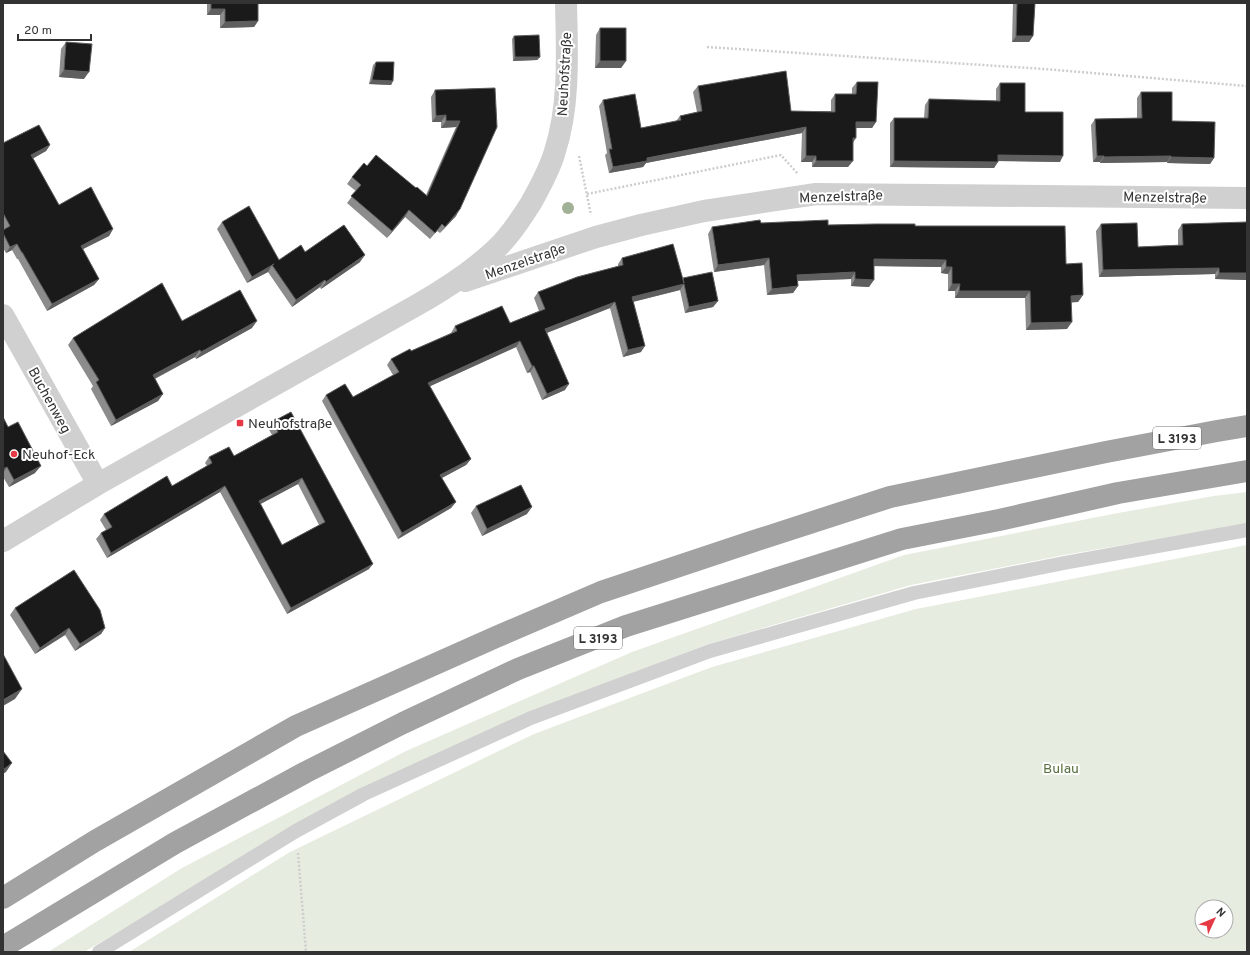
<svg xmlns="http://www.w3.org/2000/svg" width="1250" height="955" font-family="Overpass,sans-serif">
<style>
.green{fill:#e6ecdf;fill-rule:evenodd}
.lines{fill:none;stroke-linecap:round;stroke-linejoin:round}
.path{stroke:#cdcdcd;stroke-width:2.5;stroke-dasharray:2 2;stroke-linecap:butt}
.service{stroke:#d0d0d0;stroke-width:14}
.minor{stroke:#d0d0d0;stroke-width:22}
.trunk{stroke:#a2a2a2;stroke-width:22}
.tree{fill:#a2b095}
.wall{fill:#8c8c8c;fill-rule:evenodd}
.shaded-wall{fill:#5f5f5f}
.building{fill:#1a1a1a;stroke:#5f5f5f;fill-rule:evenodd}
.poi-dot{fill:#e63946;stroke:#fff;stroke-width:1.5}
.labels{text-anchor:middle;stroke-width:4;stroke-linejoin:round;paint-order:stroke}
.shield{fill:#fff;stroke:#707070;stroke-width:1}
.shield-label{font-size:13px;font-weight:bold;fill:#333}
.street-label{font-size:14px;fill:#333;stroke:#fff}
.poi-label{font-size:14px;fill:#333;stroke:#fff;text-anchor:start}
.park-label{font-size:14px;fill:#56703f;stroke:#fff}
</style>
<rect width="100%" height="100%" fill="#fff"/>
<path class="green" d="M1247 492V524L1064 555 911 585 708 644 529 713 130 925 84 952H48L182 868 406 751 632 652 904 555 1118 513 1214 496Z
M1247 545V952H129L290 852 534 734 712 667 916 609ZM1202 907H1226V931H1202Z"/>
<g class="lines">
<path class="path" d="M707 47 1044 69 1247 86
M579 156 591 215
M587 194 781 155 798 174
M298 853 306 952"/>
<path class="service" d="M99 952 296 831 364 794 531 718 710 651 914 593 1064 563 1247 530"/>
<path class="minor" d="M465 281 596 237 641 225 704 211 816 194 1247 198
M3 315 98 484
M3 541 98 484 417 305C445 289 472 272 496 249 510 236 521 219 531 203 540 187 550 169 555 151 570 104 567 52 566 3"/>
<path class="trunk" d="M3 898 95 841 296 726 496 637 601 592 751 542 890 497 1106 452 1217 431 1247 426
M3 947 175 843 306 772 403 723 518 669 626 626 902 539 999 520 1118 493 1247 471"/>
</g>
<circle class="tree" cx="568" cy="208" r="6"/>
<path class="wall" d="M204 3H258V21L254 27 220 28V15H207V4H204Z
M1013 3H1035L1033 36 1029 42H1012Z
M600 28 626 61 621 68H595L596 35Z
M514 36 540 57 537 60 513 61 512 39Z
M66 42 84 79 59 77 61 49Z
M376 62 393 81 391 85 369 84 373 65Z
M857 82 876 122 872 128H856L853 143 848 167H812V162H801L802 133 646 163 643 167 609 173 605 155 607 153 599 106 603 100 641 128 676 121 680 116 697 112 693 92 698 86 791 111H831V100L835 94H852V88Z
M1000 83 1025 112 1060 162 998 161 994 168 890 167V123L894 118H924L925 105 929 99 996 101V89Z
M495 88 456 216 440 233 437 231 430 239 405 217 387 238 347 203 356 191 347 184 352 177 367 166 416 188 426 195 456 127 441 128V122H432L431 97 435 90Z
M1141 92 1172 121 1214 158 1210 164 1167 163V162L1100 163V162H1093L1091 125 1095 119 1137 118V98Z
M1247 126V164H1246V128Z
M3 143 50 145 46 151 33 158 59 205 113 229 109 236 83 249 99 279 94 285 47 311 18 259H17L12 250 6 253 3 248V230H4L3 228Z
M222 222 279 260 305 252 360 262 321 289 320 287 292 307 268 272 247 283 217 229Z
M761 223 828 225 915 226 1066 264 1083 295 1078 302H1071L1067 329 1026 330 1025 298H955V291H948V274L941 273V267L874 266 869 287 851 286V279L797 281 798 286 793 293 767 295 764 265 714 272 708 234 712 227Z
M1101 224 1138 247 1178 245V230L1182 224 1247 280 1215 279V274L1099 277 1096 231Z
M622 258 683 278 718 301 713 307 685 313 680 290 633 302 641 352 623 357 610 308 547 333 565 390 542 400 530 372 527 373 516 347 430 386 471 459 466 465 442 478 456 502 451 508 398 539 322 401 326 395 353 397 393 375 387 365 391 359 411 351 451 333 455 326 510 323 539 311 534 298 538 292 618 266V264Z
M182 321 252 328 196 359 195 357 155 379 163 394 158 401 111 426 91 389 93 386 68 345 73 338Z
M3 417 8 427 35 473 9 487 3 477Z
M272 422 369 569 287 614 220 492 107 558 96 539 101 533 106 530 100 520 104 514 172 486 207 466 205 463 209 457 234 456 272 435 268 428ZM298 484 319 525 282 545 260 504Z
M476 506 527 514 482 536 471 513Z
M15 608 105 628 101 634 75 651 65 635 35 654 10 615Z"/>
<path class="shaded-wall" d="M211 9H225L220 15H207Z
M258 21 254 27 220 28 225 22Z
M1016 36H1033L1029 42H1012Z
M515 57H540L537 60 513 61Z
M600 61H626L621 68H595Z
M64 70 89 72 84 79 59 77Z
M372 80 393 81 391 85 369 84Z
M446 115 441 122H432L436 116Z
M446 121H460L456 127 441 128Z
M856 122H876L872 128H852Z
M806 127 802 133 646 163 643 167 609 173 613 167 647 158Z
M853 138H856L852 144Z
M50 145 46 151 27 162 31 155Z
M998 155 1063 156 1060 162 994 161Z
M806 156H816L812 162H801Z
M1097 156H1104L1100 162H1093Z
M1171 156 1167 162 1100 163 1104 157Z
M1171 157 1214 158 1210 164 1167 163Z
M816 161H853L848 167H812Z
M894 161 998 162 994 168 890 167Z
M460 209 456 216 440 233Z
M409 210 405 217 387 238 392 231Z
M113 229 109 236 77 252 81 246Z
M17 244 12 250 6 253 10 247Z
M365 255 360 262 321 289 326 282Z
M769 258 764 265 714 272 718 265Z
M874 259 946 260 941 267 869 266Z
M272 265 268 272 247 283 252 277Z
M946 267H952L948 274 941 273Z
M1219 268 1215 274 1099 277 1103 270Z
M855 272 851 279 792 281 797 275Z
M1219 273H1247V280L1215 279Z
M99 279 94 285 47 311 52 304Z
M855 279 874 280 869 287 851 286Z
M325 280 320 287 292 307 296 300Z
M684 284 680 290 628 303 632 297Z
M952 284H960L955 291H948Z
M798 286 793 293 767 295 772 289Z
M959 291H1030L1025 298H955Z
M1083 295 1078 302 1066 303 1071 296Z
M718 301 713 307 685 313 689 307Z
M615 302 610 308 541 335 545 329Z
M257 321 252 328 196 359 201 352Z
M1072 322 1067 329 1026 330 1031 323Z
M520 341 516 347 424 389 428 383Z
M645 346 641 352 623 357 628 350Z
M200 350 195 357 148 382 153 375Z
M532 366H534L530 372 527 373Z
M569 384 565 390 542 400 547 394Z
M163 394 158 401 111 426 116 420Z
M471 459 466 465 436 481 440 475Z
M41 466 35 473 9 487 14 480Z
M7 467 3 473V469Z
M302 478 298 484 255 507 259 501Z
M225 486 220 492 107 558 111 553Z
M456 502 451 508 398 539 402 533Z
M532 507 527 514 482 536 487 529Z
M373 564 369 569 287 614 291 608Z
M69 628 65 635 35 654 40 648Z
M105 628 101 634 75 651 80 644Z
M22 689 15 699 3 706V700Z
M12 763 6 772 3 774V770Z"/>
<path class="building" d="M211 3H258V21L225 22V9H211Z
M1017 3H1035L1033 36H1016Z
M600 28H626V61H600Z
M539 35 540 57H515L514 36Z
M66 42 92 44 89 72 64 70Z
M376 62H394L393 81 372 80Z
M786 71 791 111 835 112V94H856L857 82H878L876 122H856V138H853V161H816V156H806V127L647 158V161L613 167 609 149H612L603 100 635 94 641 128 681 120 680 116 702 111 698 86Z
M1000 83H1025V112H1063V156L998 155V162L894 161V118H928L929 99 1000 101Z
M495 88 497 127 460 209 445 227 442 224 435 233 409 210 392 231 351 196 361 185 352 177 364 163 367 166 376 155 416 188 417 187 427 196 460 121H446V115L436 116 435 90Z
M1141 92H1172V121L1215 122 1214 158 1171 157V156L1104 157V156H1097L1095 119 1142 118Z
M39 125 50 145 31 155 59 205 91 187 113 229 81 246 99 279 52 304 22 252V253L17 244 10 247 3 233V230L10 226 3 213V143Z
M249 206 279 260 301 245 305 252 344 225 365 255 326 282 325 280 296 300 272 265 274 264 252 277 222 222Z
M760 220 761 223 828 220V225L875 224H915V226H1065L1066 264 1082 263 1083 295 1071 296 1072 322 1031 323 1030 291H959L960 284H952V267H946V260L874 259V280L855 279V272L797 275 798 286 772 289 769 258 718 265 712 227Z
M1247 222V273H1219V268L1103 270 1101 224 1137 223 1138 247 1183 245 1182 224Z
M673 244 684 283 683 278 712 272 718 301 689 307 684 284 632 297 645 346 628 350 615 302 545 329 569 384 547 394 534 366H532L520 341 428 383 471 459 440 475 456 502 402 533 326 395 345 384 353 397 399 372 391 359 410 349 411 351 457 331 455 326 502 306 510 323 545 309 538 292 577 277 623 265 622 258Z
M162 283 182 321 240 290 257 321 201 352 200 350 153 375 163 394 116 420 96 382 99 380 73 338Z
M291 412 373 564 291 608 225 486 111 553 101 533 112 527 104 514 167 476 172 486 212 463 209 457 229 447 234 456 278 432 272 422ZM302 478 325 522 282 545 259 501Z
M3 417 8 427 18 422 41 466 14 480 7 467 3 469Z
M521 485 532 507 487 529 476 506Z
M74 570 100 610 105 628 80 644 69 628 40 648 15 608Z
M3 654 22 689 3 700Z
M3 751 12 763 3 770Z"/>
<g class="poi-dot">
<rect x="236" y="419" width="8" height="8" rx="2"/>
<circle cx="14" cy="454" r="4"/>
</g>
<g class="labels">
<g class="shield">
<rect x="1153" y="427" width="48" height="22" rx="3"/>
<rect x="574" y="627" width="48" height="22" rx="3"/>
</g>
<g class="shield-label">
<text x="1177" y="443">L 3193</text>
<text x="598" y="643">L 3193</text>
</g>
<g class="street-label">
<text transform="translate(564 74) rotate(-87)" y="5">Neuhofstraße</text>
<text transform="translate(841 196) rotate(-2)" y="5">Menzelstraße</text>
<text transform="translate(1165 197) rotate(1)" y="5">Menzelstraße</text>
<text transform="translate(525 261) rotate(-19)" y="5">Menzelstraße</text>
<text transform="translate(50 400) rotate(61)" y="5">Buchenweg</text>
</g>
<g class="poi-label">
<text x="248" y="428">Neuhofstraße</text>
<text x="22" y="459">Neuhof-Eck</text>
</g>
<g class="park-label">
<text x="1061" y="773">Bulau</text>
</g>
</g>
<rect width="1250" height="955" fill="none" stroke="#333333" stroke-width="8"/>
<g transform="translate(1214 919) rotate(46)"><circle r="19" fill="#ffffff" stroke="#adadad"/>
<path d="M0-3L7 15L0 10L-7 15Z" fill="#e63946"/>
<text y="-6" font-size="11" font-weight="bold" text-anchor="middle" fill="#333333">N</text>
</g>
<path d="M18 34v6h73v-6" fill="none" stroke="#333333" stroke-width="2"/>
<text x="24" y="34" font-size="12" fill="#333333" stroke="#ffffff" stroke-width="3" paint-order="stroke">20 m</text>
</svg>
